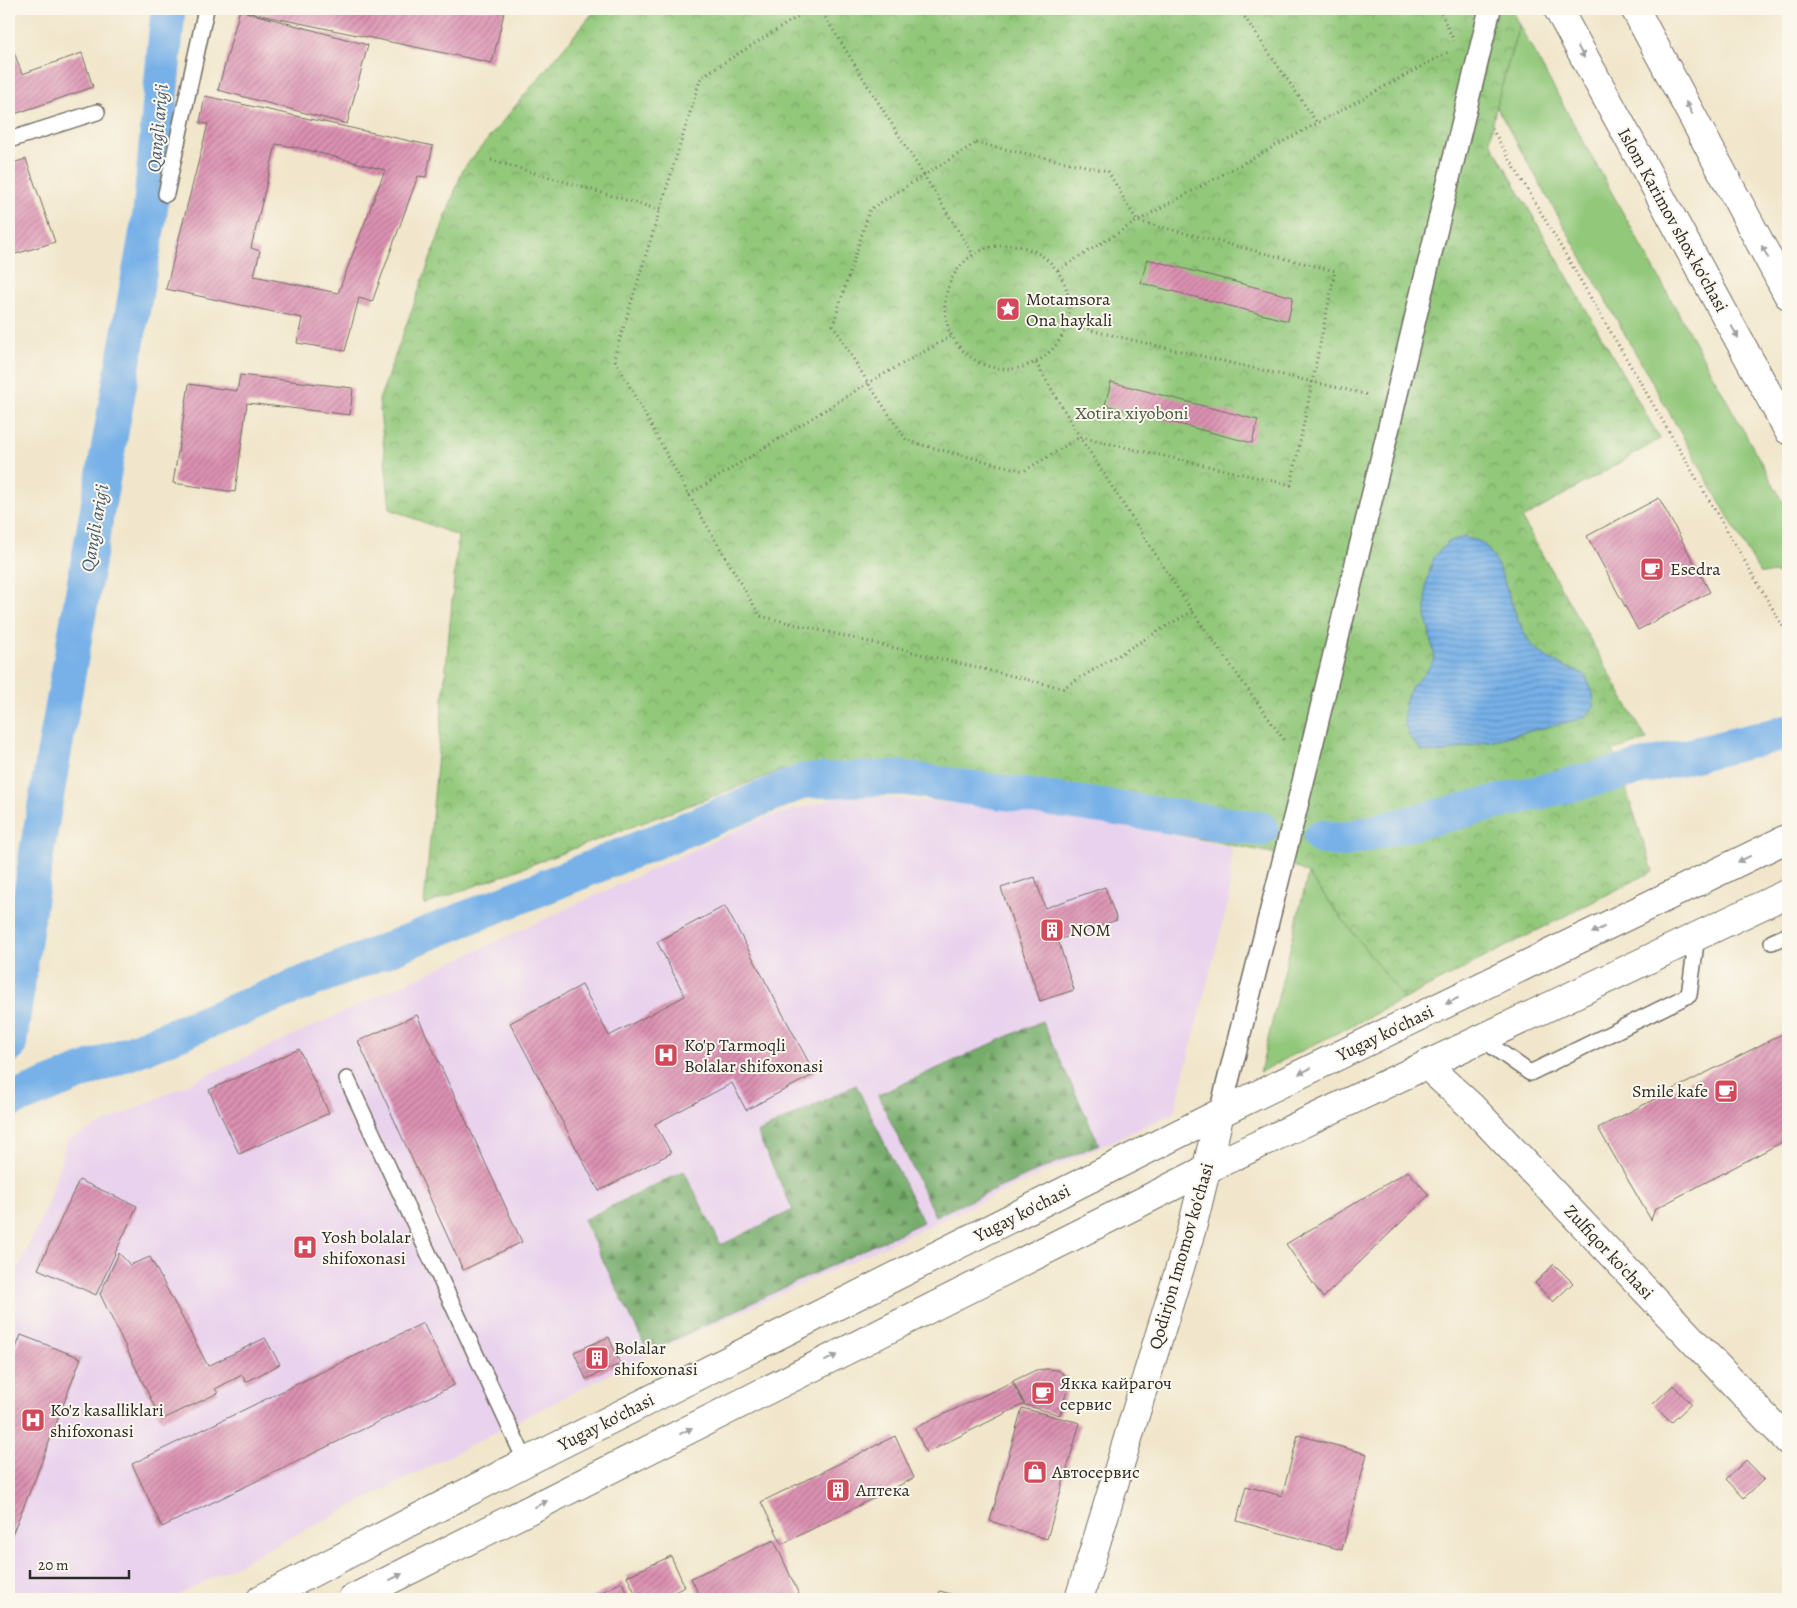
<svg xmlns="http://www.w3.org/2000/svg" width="1797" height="1608" font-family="Alegreya,serif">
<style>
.built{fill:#e9d2ed}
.grass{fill:#92c87a;stroke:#5e7a52}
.forest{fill:url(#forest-firs);stroke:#506c4a}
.park{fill:url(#park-crowns);stroke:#5e7a52}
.water{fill:url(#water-rules);stroke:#516e8a}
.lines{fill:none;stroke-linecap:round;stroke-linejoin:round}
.canal{stroke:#77b1e8;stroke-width:35}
.building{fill:url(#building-hatch);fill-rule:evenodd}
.service-casing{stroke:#706c63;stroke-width:18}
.pedestrian-casing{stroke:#706c63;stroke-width:24}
.minor-casing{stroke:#706c63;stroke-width:30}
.tertiary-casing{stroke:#706c63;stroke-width:30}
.secondary-casing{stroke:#706c63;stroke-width:30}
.path{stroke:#706c63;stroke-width:3;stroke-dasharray:1 4;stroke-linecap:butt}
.service{stroke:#fff;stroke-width:15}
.pedestrian{stroke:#fff;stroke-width:21}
.minor{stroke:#fff;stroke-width:28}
.tertiary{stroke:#fff;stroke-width:28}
.secondary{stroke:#fff;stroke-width:28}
.oneway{fill:#a0a0a0}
.labels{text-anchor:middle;stroke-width:4;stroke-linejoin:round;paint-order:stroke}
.street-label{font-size:18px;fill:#2b2b2b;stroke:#fbf7ec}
.poi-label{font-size:18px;fill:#2b2b2b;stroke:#fbf7ec;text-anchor:start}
.park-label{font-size:18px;fill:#4a5a43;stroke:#fbf7ec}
.water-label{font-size:19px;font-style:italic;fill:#465a6d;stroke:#fbf7ec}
</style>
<defs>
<pattern id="forest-firs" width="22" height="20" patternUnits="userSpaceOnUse" patternTransform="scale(1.25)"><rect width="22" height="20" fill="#75ac6a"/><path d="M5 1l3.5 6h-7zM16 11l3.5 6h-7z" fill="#608c57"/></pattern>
<pattern id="park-crowns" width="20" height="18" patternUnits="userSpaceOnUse" patternTransform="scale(1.25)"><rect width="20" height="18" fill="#92c87a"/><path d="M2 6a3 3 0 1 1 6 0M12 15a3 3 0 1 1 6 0" fill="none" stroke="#77a364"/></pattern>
<pattern id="water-rules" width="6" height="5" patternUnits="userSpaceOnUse" patternTransform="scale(1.25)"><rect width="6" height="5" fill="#77b1e8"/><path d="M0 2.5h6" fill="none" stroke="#6290bc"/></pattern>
<pattern id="building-hatch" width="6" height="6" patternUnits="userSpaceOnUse" patternTransform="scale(1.25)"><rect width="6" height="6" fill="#dc91b2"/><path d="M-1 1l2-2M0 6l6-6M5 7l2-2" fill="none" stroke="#b37791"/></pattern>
</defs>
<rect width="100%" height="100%" fill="#fbf7ec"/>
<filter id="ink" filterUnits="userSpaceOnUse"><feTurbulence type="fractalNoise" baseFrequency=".02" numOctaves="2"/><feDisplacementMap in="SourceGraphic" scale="10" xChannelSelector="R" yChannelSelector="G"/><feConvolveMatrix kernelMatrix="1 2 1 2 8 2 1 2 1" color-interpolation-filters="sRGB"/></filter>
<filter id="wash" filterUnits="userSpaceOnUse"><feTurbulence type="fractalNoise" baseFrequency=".0096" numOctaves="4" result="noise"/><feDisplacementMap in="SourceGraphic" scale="20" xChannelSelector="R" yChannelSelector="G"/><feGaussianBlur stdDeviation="1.12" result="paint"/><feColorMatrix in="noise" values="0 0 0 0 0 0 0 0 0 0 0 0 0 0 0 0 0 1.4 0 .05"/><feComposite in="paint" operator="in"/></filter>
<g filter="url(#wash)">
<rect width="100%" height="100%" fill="#f1e6cb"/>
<path class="built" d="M847 795 1064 812 1232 847 1229 899 1174 1113 635 1361 171 1599H9V1289L47 1206 67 1140 761 819Z"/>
<path class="grass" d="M1519 25 1788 511V574L1760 573 1496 106Z
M1308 874 1404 999 1260 1072Z"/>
<path class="forest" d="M1042 1021 1099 1144 935 1216 878 1095Z
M856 1085 923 1222 648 1352 583 1220 684 1171 721 1245 793 1210 757 1133Z"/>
<path class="park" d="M596 9H1511L1519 25 1496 106 1490 141 1660 439 1522 519 1647 740 1613 750 1653 871 1404 999 1308 874 1272 853 1064 812 783 770 424 905 458 536 390 509 379 400 463 169Z"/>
<path class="water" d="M1464 537C1469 539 1478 540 1482 543 1504 562 1511 613 1527 638 1541 659 1564 666 1585 675L1593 693 1594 707 1584 718 1440 753 1422 751 1410 738 1404 721 1405 702 1412 686 1426 672 1435 658 1426 616V584L1434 557 1448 542Z"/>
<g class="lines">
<path class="canal" d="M1321 837 1342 840 1788 732
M9 1046 37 850 150 213 168 9
M9 1101 559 881 804 781 901 778 1261 829"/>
</g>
<g id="blocks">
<path class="building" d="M240 9H505L492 63 246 12 368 45 347 124 218 90Z
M9 38 22 74 82 53 93 87 9 116Z
M205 96 433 146 426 177 418 176 372 302 359 298 345 351 297 343 302 318 166 289 208 124 200 123ZM276 144 300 148 385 170 338 293 254 276 260 251 251 248Z
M26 159 55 242 9 256V164Z
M1147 259 1293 297 1288 321 1141 283Z
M240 375 353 388 350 415 247 403 235 492 173 483 189 384 237 391Z
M1111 382 1258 420 1252 443 1105 405Z
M1659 498 1710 592 1638 630 1587 536Z
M1035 877 1045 908 1105 887 1117 920 1058 940 1074 990 1040 1001 1001 888Z
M725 906 815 1074 746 1110 732 1083 655 1124 671 1153 599 1191 510 1023 582 985 609 1036 685 996 657 942Z
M417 1015 522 1242 463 1270 358 1041Z
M1788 1031V1139L1655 1209 1651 1220 1598 1128Z
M299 1049 329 1113 239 1154 209 1090Z
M1408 1171 1429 1195 1323 1298 1286 1244Z
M79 1180 137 1206 96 1295 38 1269Z
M119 1253 130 1265 150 1257 208 1366 265 1338 280 1364 246 1382 242 1375 215 1389 218 1393 161 1420 100 1294Z
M1554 1264 1573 1283 1553 1302 1535 1283Z
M423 1323 454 1385 162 1527 132 1464Z
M21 1335 81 1358 37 1474 9 1542V1366Z
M609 1337 620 1364 586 1379 574 1352Z
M1047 1369 1058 1370 1070 1379 1060 1415 1025 1405 1013 1381 1036 1370Z
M1012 1382 1024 1404 926 1453 915 1428Z
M1673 1385 1691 1404 1671 1423 1653 1404Z
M1022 1408 1080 1423 1047 1539 990 1521Z
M1298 1435 1367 1454 1342 1550 1237 1521 1246 1486 1282 1496Z
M895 1436 914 1478 782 1544 761 1502Z
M1746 1460 1764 1479 1744 1498 1726 1479Z
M774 1540 801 1599H701L691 1578Z
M671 1556 685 1587 659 1599H638L627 1576Z
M622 1582 630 1599H588Z
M940 1591 968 1599H937Z"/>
</g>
</g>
<g filter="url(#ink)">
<use href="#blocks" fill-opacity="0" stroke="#706c63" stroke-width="1"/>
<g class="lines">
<g class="service-casing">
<path id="service" d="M9 140 97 112
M166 194 206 9
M1772 942 1788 935
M1482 1039 1530 1073 1689 995 1697 936
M347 1079 526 1462"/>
</g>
<g class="pedestrian-casing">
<path id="pedestrian" d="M1220 1113 1306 770 1490 9"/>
</g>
<g class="minor-casing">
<path id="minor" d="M1426 1065 1472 1107 1788 1441"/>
</g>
<g class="tertiary-casing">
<path id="tertiary" d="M1079 1599 1192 1228 1220 1113"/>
</g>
<g class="secondary-casing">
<path id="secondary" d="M1558 9 1788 430
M1635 9 1788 295
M261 1599 526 1462 1220 1113 1788 838
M352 1599 1207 1169 1788 893"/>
</g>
<path class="path" d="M810 9 701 77 614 358 689 495 760 616 1063 688 1192 611
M820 9 973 254
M1239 9 1317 123
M1439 9 1454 41
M1492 129 1788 635
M976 143 1108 171 1137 221 1335 271 1291 485 1080 437 1024 471 907 441 868 383 833 325 870 209Z
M491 160 660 210
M945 307a62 62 0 1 1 124 0a62 62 0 1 1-124 0Z
M1058 270 1137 221 1450 51
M1068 325 1369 395
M1036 363 1080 437 1192 611 1284 740
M689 495 868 383 952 336"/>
<use href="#service" class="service"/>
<use href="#pedestrian" class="pedestrian"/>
<use href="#minor" class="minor"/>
<use href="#tertiary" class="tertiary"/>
<use href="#secondary" class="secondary"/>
</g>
<defs><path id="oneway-solid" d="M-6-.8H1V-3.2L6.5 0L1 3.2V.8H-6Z" transform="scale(1.25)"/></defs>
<g class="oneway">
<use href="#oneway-solid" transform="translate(1581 52) rotate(61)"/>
<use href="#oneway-solid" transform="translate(1689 108) rotate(-118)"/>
<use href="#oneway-solid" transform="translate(1765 252) rotate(-118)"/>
<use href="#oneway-solid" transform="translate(1735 332) rotate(61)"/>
<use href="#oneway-solid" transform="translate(1744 859) rotate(154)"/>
<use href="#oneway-solid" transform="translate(1598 930) rotate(154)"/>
<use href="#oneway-solid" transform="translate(1452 1001) rotate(154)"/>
<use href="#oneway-solid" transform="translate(1305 1071) rotate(154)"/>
<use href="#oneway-solid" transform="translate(831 1358) rotate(-27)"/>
<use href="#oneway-solid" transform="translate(686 1431) rotate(-27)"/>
<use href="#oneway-solid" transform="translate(541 1504) rotate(-27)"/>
<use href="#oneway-solid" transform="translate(396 1577) rotate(-27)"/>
</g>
</g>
<defs>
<g id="sight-square" transform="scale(1.25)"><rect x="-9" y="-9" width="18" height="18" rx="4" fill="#d1495b" stroke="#fbf7ec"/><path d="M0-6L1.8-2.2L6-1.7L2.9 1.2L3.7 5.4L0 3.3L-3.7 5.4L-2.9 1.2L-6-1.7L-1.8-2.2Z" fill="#fff"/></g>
<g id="cafe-square" transform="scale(1.25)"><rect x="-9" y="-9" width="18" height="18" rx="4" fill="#d1495b" stroke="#fbf7ec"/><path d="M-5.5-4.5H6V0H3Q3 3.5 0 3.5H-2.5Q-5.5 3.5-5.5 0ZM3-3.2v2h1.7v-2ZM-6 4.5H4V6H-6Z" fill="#fff"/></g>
<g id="building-square" transform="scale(1.25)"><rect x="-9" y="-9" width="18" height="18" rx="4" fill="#d1495b" stroke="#fbf7ec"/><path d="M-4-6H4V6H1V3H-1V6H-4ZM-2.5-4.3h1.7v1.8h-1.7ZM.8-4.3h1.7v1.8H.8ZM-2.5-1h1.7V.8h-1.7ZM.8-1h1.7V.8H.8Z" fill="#fff"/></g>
<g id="hospital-square" transform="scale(1.25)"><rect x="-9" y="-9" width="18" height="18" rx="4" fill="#d1495b" stroke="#fbf7ec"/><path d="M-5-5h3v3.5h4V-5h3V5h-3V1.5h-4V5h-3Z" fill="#fff"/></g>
<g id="shop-square" transform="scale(1.25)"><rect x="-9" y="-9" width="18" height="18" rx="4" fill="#d1495b" stroke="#fbf7ec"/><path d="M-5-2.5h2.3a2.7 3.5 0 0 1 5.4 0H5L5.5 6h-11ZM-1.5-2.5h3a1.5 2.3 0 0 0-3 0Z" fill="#fff"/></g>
</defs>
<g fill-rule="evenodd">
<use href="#sight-square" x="1008" y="309"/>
<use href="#cafe-square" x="1652" y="569"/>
<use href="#building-square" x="1052" y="930"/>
<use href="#hospital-square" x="666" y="1055"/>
<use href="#cafe-square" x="1726" y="1091"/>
<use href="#hospital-square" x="305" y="1247"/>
<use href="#building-square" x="597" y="1358"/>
<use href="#cafe-square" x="1043" y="1393"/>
<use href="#hospital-square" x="33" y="1420"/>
<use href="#shop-square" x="1035" y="1472"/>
<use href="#building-square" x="838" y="1490"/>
</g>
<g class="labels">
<g class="street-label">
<text transform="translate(1673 220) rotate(61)" y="6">Islom Karimov shox ko'chasi</text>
<text transform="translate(1385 1033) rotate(-26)" y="6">Yugay ko'chasi</text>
<text transform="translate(1022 1213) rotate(-27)" y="6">Yugay ko'chasi</text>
<text transform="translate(1609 1252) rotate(47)" y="6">Zulfiqor ko'chasi</text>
<text transform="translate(1181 1256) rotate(-74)" y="6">Qodirjon Imomov ko'chasi</text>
<text transform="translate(606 1422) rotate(-27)" y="6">Yugay ko'chasi</text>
</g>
<g class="poi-label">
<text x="1026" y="305">Motamsora<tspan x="1026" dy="21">Ona haykali</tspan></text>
<text x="1670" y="575">Esedra</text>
<text x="1070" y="936">NOM</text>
<text x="684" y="1051">Ko'p Tarmoqli<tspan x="684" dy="21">Bolalar shifoxonasi</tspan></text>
<text x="1708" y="1097" text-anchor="end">Smile kafe</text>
<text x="322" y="1243">Yosh bolalar<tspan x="322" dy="21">shifoxonasi</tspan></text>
<text x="614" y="1354">Bolalar<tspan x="614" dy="21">shifoxonasi</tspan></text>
<text x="1060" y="1389">Якка кайрагоч<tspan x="1060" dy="21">сервис</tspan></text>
<text x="50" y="1416">Ko'z kasalliklari<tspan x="50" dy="21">shifoxonasi</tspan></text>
<text x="1052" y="1478">Автосервис</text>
<text x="856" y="1496">Аптека</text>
</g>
<g class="park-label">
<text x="1132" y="419">Xotira xiyoboni</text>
</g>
<g class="water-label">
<text transform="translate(157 128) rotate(-85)" y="7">Qangli arig'i</text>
<text transform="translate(94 528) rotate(-80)" y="7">Qangli arig'i</text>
</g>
</g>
<rect width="1797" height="1608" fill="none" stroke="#fbf7ec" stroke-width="30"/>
<path d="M30 1570v8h99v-8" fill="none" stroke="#2b2b2b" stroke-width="2.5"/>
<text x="38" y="1570" font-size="15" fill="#2b2b2b" stroke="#fbf7ec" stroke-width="4" paint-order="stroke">20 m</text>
</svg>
